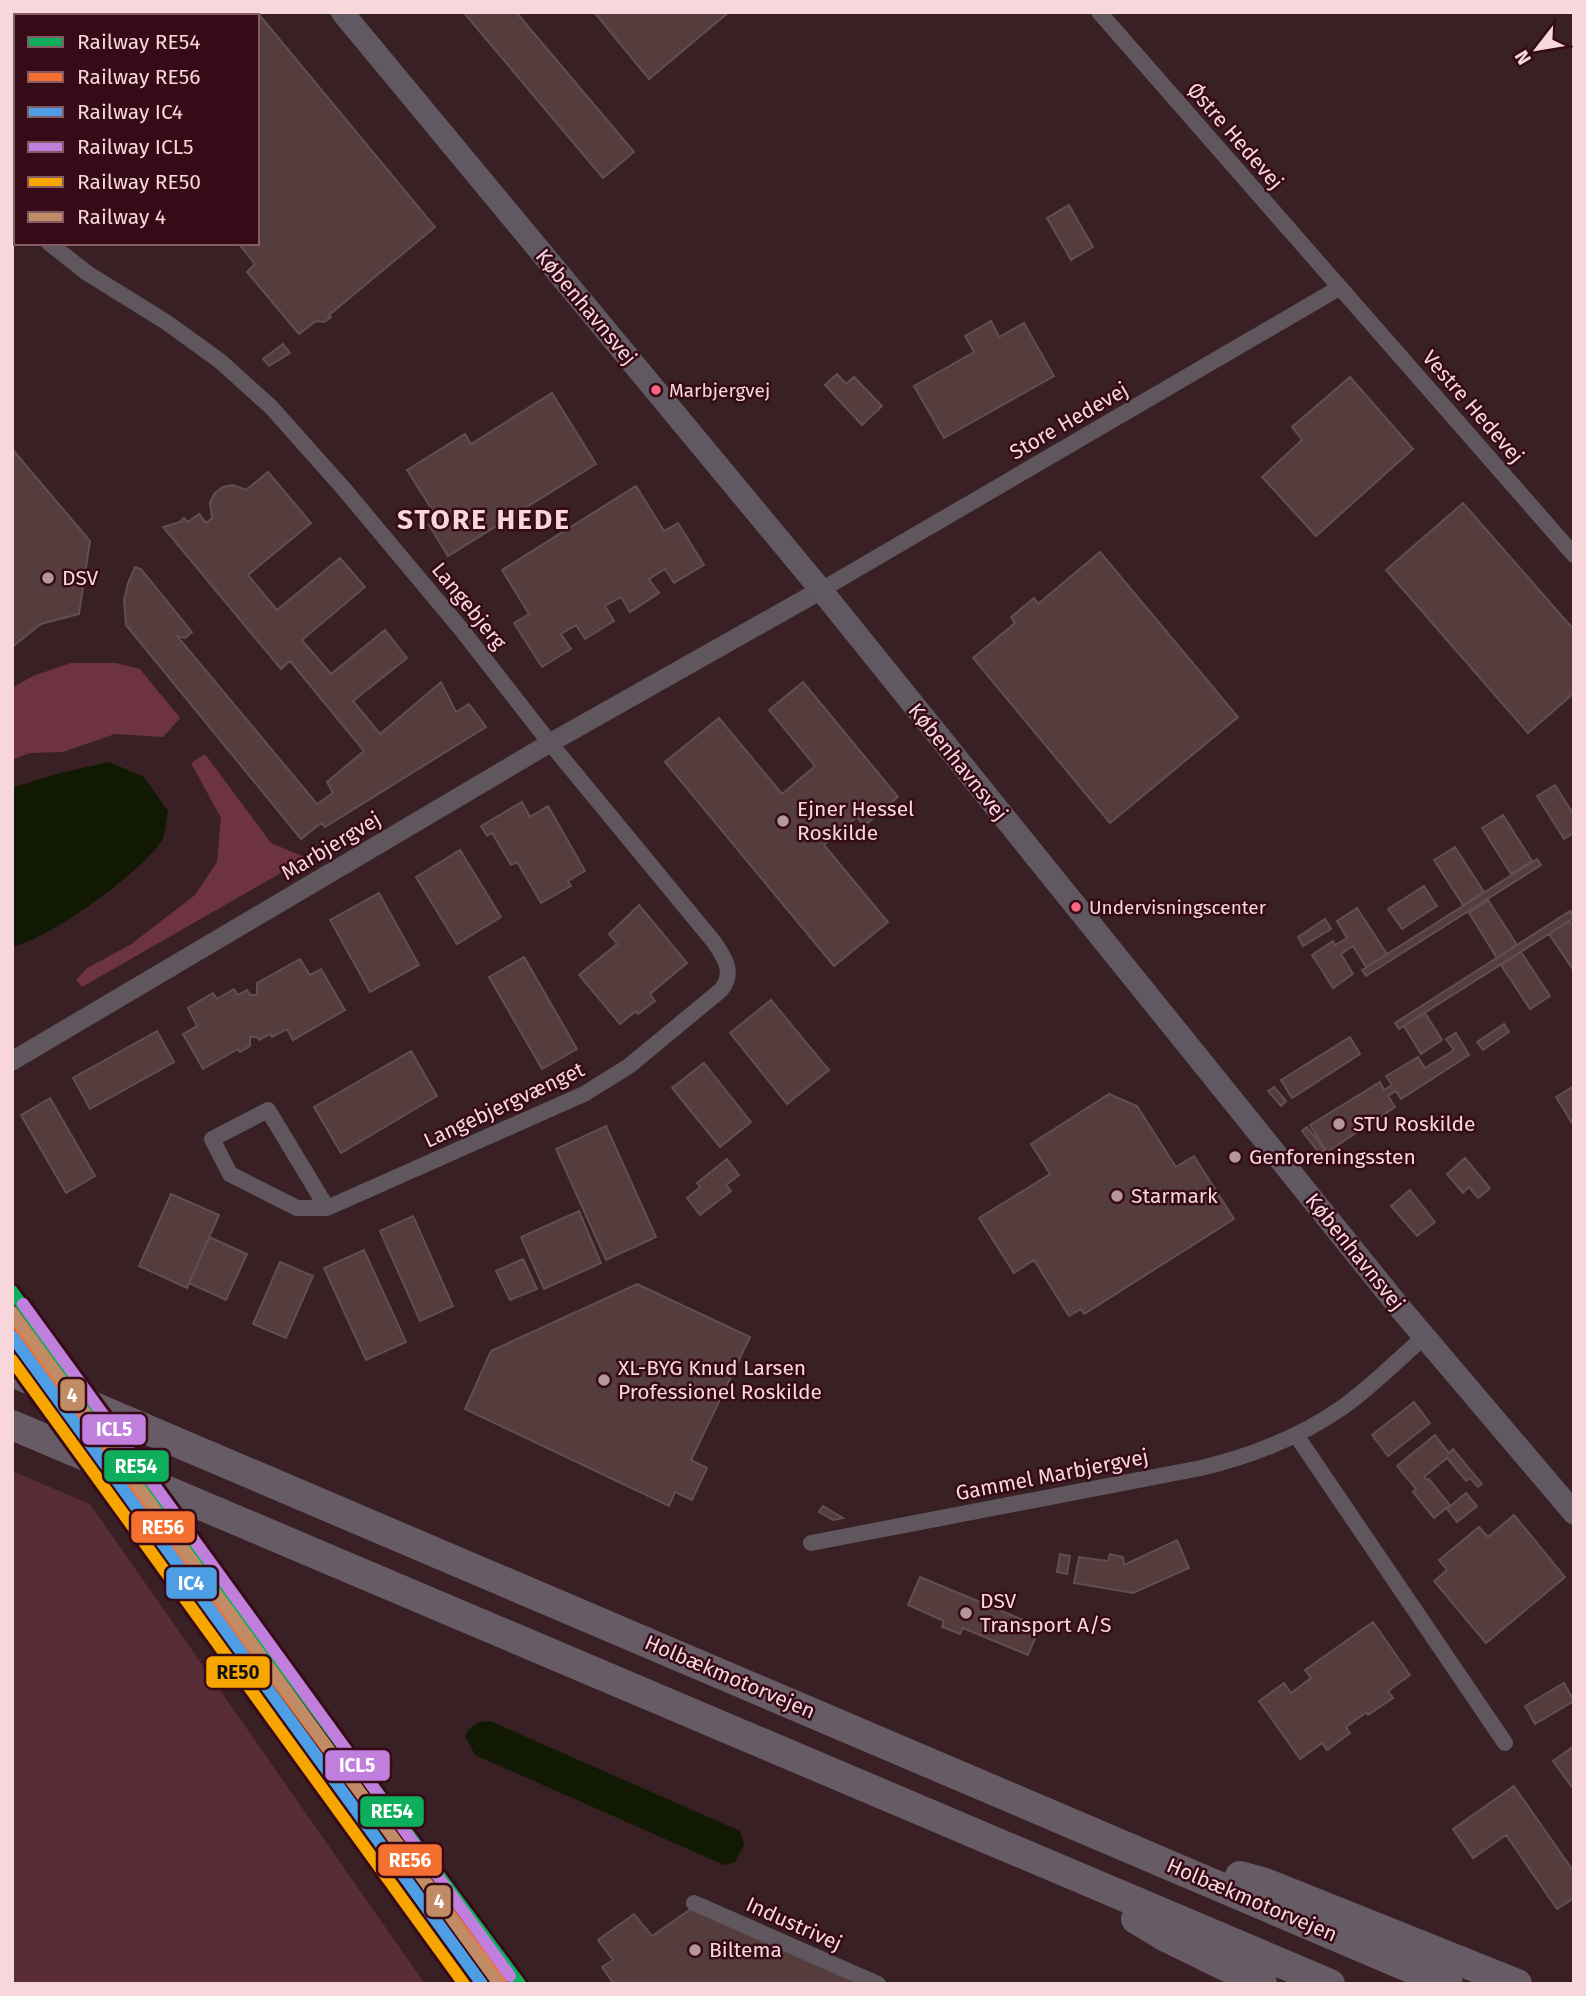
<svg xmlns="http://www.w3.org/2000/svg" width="1586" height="1996" font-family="'Fira Sans',sans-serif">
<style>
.green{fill:#582d36}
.forest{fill:#6e3340}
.water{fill:#111903}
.building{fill:#553d3e;stroke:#634e4f;stroke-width:2}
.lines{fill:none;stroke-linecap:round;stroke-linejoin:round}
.minor{stroke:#5f575d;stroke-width:16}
.tertiary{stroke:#5f575d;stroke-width:19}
.secondary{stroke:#615961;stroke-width:23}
.motorway{stroke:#675c66;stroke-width:30}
.rail-1-casing{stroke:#370a17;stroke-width:18}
.rail-2-casing{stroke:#370a17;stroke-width:18}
.rail-3-casing{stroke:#370a17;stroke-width:18}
.rail-4-casing{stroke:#370a17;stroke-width:18}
.rail-5-casing{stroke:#370a17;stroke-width:18}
.rail-6-casing{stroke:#370a17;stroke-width:18}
.rail-1{stroke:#0daf5c;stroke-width:12}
.rail-2{stroke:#f46f30;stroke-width:12}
.rail-3{stroke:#4d9ee5;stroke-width:12}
.rail-4{stroke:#c07fdc;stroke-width:12}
.rail-5{stroke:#f7a600;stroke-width:12}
.rail-6{stroke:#c18c65;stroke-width:12}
.bus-dot{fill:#fa6682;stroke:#370a17;stroke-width:2.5}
.poi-dot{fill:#b4979c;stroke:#370a17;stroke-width:2.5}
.labels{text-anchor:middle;stroke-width:5;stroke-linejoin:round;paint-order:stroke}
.bus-label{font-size:19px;fill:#f7d7dc;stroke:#370a17;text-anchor:start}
.street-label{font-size:21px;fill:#f7d7dc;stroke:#370a17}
.poi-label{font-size:21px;fill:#f7d7dc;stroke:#370a17;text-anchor:start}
.district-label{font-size:28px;font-weight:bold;letter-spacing:2px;fill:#f7d7dc;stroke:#370a17}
.line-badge{stroke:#370a17;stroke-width:2.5}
.badge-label{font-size:19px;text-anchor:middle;font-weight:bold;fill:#fff}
.pale-badge-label{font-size:19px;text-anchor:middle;font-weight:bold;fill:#111}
</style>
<rect width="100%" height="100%" fill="#382025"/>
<path class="green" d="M12 1471 90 1504 425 1984H12Z"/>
<path class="forest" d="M71 663H116L140 669 180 718 163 737 115 734 63 752 29 753 12 760V688L33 676Z
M205 754 271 843 307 858 82 987 76 980 87 968 130 945 195 895 217 862 221 818 191 763Z"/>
<path class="water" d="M109 762 144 777 168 811C166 821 166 834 161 842 139 874 49 939 12 947V788L56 774Z
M490 1721 740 1831 744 1845 735 1862 724 1865 475 1755 465 1736C472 1724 477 1722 490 1721Z"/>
<path class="building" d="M12 12H82L78 16H16V66L12 69Z
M177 12H257L435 227 329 315 331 317 324 322 316 321 299 334 247 272 255 264 238 243H257V16H173Z
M467 12H516L634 152 603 178 465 14Z
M594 12H729L649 79Z
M1069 205 1093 247 1071 260 1047 218Z
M991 321 999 337 1024 323 1054 376 944 438 914 386 974 352 965 336Z
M283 344 290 353 269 366 263 359Z
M837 374 846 384 854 377 882 406 862 425 825 385Z
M1350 377 1413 449 1316 536 1262 477 1302 440 1292 427Z
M552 393 596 464 448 556 429 525 438 519 407 470 465 434 471 444Z
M12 449 90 541 79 614 41 624 12 647Z
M268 472 311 523 248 575 277 610 340 558 365 587 302 640 331 674 385 630 407 658 353 701 380 734 441 682 456 712 469 704 486 727 325 827 321 823 301 839 126 625 124 600 128 583 135 567 141 569 192 632 185 638 177 636 317 804 333 793 327 782 364 751 290 661 281 669 163 527 180 522 184 518 188 522 199 514 206 523 212 518 210 502 215 493 223 487 233 485 246 490Z
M636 486 664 531 678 523 704 565 674 583 665 569 649 579 659 593 630 612 621 597 605 606 614 621 585 639 576 625 561 634 571 649 542 667 514 623 529 614 502 570Z
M1463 503 1574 630V693L1528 733 1386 570Z
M1100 552 1238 717 1110 823 973 658 1015 623 1011 617 1034 598 1038 604Z
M803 682 898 797 864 826 857 817 824 845 888 922 834 966 665 762 719 718 782 794 815 766 769 710Z
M1555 785 1574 815V833L1564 839 1537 796Z
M522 802 530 817 548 806 585 871 568 881 571 886 541 903 517 862 511 865 492 833 487 836 481 826Z
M1503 815 1532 861 1511 874 1482 828Z
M1455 847 1484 892 1463 905 1434 860Z
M460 850 501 917 457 944 416 877Z
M1537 859 1541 865 1366 976 1362 970Z
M1424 886 1437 906 1402 929 1388 909Z
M379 893 419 965 370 992 330 920Z
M1488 900 1517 945 1497 958 1469 913Z
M639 905 687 963 650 994 655 1001 638 1014 636 1011 620 1024 579 975 617 944 609 934Z
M1357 908 1387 954 1366 967 1353 946 1341 954 1353 974 1333 988 1312 955 1333 941 1335 945 1347 938 1337 921Z
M1570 911 1574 918 1399 1029 1395 1023Z
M1325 919 1331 929 1303 946 1298 937Z
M1569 921 1574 928V971L1549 934Z
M1521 952 1550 996 1530 1009 1501 965Z
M524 957 577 1049 542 1069 489 977Z
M300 959 310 975 321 969 345 1010 293 1040 287 1029 272 1037 270 1034 259 1040 257 1037H250V1046L240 1052 238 1049 203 1069 183 1034 197 1026 188 1008 213 993 217 999 234 989 238 995 247 990 250 995H257V983Z
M771 1000 829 1070 787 1104 730 1033Z
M1425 1013 1442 1040 1421 1054 1404 1026Z
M1504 1024 1509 1032 1483 1050 1477 1042Z
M157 1031 174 1062 90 1109 73 1078Z
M1456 1033 1469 1055 1401 1099 1396 1091 1388 1096 1395 1107 1327 1152 1310 1125 1380 1082 1384 1090 1392 1085 1386 1076 1418 1057 1425 1068 1454 1050 1446 1039Z
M1350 1037 1360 1054 1292 1098 1281 1080Z
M411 1051 437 1096 341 1153 314 1107Z
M704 1063 751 1122 720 1147 672 1088Z
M1574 1086V1126L1556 1097Z
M1274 1087 1286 1101 1281 1106 1268 1091Z
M1109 1094 1137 1106 1176 1167 1194 1156 1234 1219 1084 1314 1081 1309 1069 1316 1034 1260 1014 1273 979 1218 1050 1174 1031 1144Z
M50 1098 95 1176 66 1193 21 1115Z
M606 1126 656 1237 606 1260 556 1149Z
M1307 1127 1325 1150 1320 1154 1302 1131Z
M1465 1158 1490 1188 1478 1198 1469 1187 1463 1193 1447 1174Z
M727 1159 739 1175 726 1185 731 1191 700 1215 687 1198 700 1187 697 1183Z
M1410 1190 1435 1222 1417 1236 1391 1206Z
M171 1194 219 1215 187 1288 139 1266Z
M579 1211 601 1263 544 1289 521 1237Z
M413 1216 453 1306 420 1321 380 1231Z
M209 1237 247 1254 226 1300 189 1283Z
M364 1250 406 1342 366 1360 324 1268Z
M523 1259 537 1289 510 1300 496 1271Z
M280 1262 313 1276 286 1338 253 1324Z
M637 1284 750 1337 691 1460 707 1468 692 1500 675 1492 669 1506 465 1409 491 1351Z
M1414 1402 1430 1423 1388 1456 1372 1435Z
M1435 1435 1449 1453 1453 1449 1482 1484 1478 1487 1470 1478 1466 1481 1447 1458 1424 1477 1427 1480 1429 1479 1450 1505 1434 1518 1413 1492 1416 1489 1397 1466Z
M1466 1493 1477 1506 1457 1522 1447 1509Z
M823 1506 843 1518 833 1520 819 1512Z
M1514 1515 1565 1577 1486 1643 1434 1581 1447 1570 1439 1560 1479 1527 1488 1537Z
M1177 1540 1189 1568 1133 1593 1074 1583 1079 1557 1108 1561 1110 1554 1123 1557 1124 1565Z
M1060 1554 1070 1556 1067 1574 1057 1572Z
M920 1577 1040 1627 1028 1655 963 1628 960 1634 942 1627 944 1621 908 1605Z
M1373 1622 1410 1675 1388 1691 1393 1698 1368 1715 1367 1712 1346 1727 1350 1733 1327 1750 1322 1743 1300 1759 1259 1701 1284 1683 1291 1693 1311 1678 1305 1670Z
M1564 1683 1574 1701 1535 1724 1525 1706Z
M1574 1746V1790L1553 1761Z
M1514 1786 1574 1872V1898L1557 1909 1506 1835 1473 1858 1453 1829Z
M691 1909 863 1984H614L602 1967 613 1960 598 1940 634 1914 652 1936Z"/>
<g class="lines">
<path class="minor" d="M1099 12 1574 555
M12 211 16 214
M49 243 87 273 166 322 220 361 271 407 344 489 461 629 550 743 714 942C725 958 735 973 721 990L629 1066 584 1094 327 1208H297L230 1174 212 1139 268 1110 327 1208
M821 590 1339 288
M1296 1435 1505 1743
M811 1543 1201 1468C1252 1456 1300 1437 1343 1407 1372 1386 1398 1360 1425 1336
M694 1903 878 1984"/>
<path class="tertiary" d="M12 1061 550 743 821 590"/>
<path class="secondary" d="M342 12 821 590 1400 1308 1574 1513"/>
<path class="motorway" d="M12 1372 1448 1984
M12 1425 1330 1984
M1240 1876 1265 1883 1517 1984
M1136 1919 1164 1936 1262 1984"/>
<g class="rail-1-casing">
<path id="rail-1" d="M12 1291 176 1522 520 1984"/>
</g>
<g class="rail-2-casing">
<path id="rail-2" d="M12 1316 165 1530 502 1984"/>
</g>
<g class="rail-3-casing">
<path id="rail-3" d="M12 1336 482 1984"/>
</g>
<g class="rail-4-casing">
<path id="rail-4" d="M23 1304 510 1976"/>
</g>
<g class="rail-5-casing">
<path id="rail-5" d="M12 1360 464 1984"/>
</g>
<g class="rail-6-casing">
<path id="rail-6" d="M12 1312 499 1984"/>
</g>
<use href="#rail-1" class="rail-1"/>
<use href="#rail-2" class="rail-2"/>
<use href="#rail-3" class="rail-3"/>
<use href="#rail-4" class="rail-4"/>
<use href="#rail-5" class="rail-5"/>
<use href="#rail-6" class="rail-6"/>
</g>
<g class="bus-dot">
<circle cx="656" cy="390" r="6"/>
<circle cx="1076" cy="907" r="6"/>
</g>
<g class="poi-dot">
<circle cx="48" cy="578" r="7"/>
<circle cx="783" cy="821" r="7"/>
<circle cx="1339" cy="1124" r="7"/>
<circle cx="1235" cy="1157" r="7"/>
<circle cx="1117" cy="1196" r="7"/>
<circle cx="604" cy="1380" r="7"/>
<circle cx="966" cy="1613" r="7"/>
<circle cx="695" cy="1950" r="7"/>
</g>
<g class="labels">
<g class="bus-label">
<text x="669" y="397">Marbjergvej</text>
<text x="1089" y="914">Undervisningscenter</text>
</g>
<g class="street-label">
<text transform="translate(1235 136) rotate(49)" y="7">Østre Hedevej</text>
<text transform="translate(586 307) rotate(50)" y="7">Københavnsvej</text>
<text transform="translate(1473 407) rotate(49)" y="7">Vestre Hedevej</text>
<text transform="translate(1069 421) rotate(-30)" y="7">Store Hedevej</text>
<text transform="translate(469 606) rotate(51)" y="7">Langebjerg</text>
<text transform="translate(958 762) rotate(51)" y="7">Københavnsvej</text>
<text transform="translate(331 846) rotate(-31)" y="7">Marbjergvej</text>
<text transform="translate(504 1105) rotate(-25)" y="7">Langebjergvænget</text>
<text transform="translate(1355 1252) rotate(51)" y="7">Københavnsvej</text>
<text transform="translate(1052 1475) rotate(-11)" y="7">Gammel Marbjergvej</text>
<text transform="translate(730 1677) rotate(23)" y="7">Holbækmotorvejen</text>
<text transform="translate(1252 1900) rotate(23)" y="7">Holbækmotorvejen</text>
<text transform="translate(794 1924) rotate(24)" y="7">Industrivej</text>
</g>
<g class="poi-label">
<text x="62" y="585">DSV</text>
<text x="797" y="816">Ejner Hessel<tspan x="797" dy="24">Roskilde</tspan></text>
<text x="1353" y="1131">STU Roskilde</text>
<text x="1249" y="1164">Genforeningssten</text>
<text x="1131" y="1203">Starmark</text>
<text x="618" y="1375">XL-BYG Knud Larsen<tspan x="618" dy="24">Professionel Roskilde</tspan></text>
<text x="980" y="1608">DSV<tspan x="980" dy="24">Transport A/S</tspan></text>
<text x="709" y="1957">Biltema</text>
</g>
<g class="district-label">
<text x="484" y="529">STORE HEDE</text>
</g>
</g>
<g class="line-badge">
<rect x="59" y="1378" width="27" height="34" rx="7" fill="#c18c65"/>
<rect x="81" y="1413" width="66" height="33" rx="7" fill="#c07fdc"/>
<rect x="103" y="1449" width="67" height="34" rx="7" fill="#0daf5c"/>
<rect x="130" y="1510" width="66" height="34" rx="7" fill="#f46f30"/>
<rect x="165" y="1566" width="53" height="34" rx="7" fill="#4d9ee5"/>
<rect x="205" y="1655" width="66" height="34" rx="7" fill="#f7a600"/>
<rect x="324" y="1749" width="67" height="33" rx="7" fill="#c07fdc"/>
<rect x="359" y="1795" width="66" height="33" rx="7" fill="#0daf5c"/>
<rect x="377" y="1843" width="66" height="34" rx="7" fill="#f46f30"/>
<rect x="425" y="1884" width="27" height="34" rx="7" fill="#c18c65"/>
</g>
<g class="badge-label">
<text x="72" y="1402">4</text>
<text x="114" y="1436">ICL5</text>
<text x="136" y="1473">RE54</text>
<text x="163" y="1534">RE56</text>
<text x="191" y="1590">IC4</text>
<text x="357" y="1772">ICL5</text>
<text x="392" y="1818">RE54</text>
<text x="410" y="1867">RE56</text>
<text x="439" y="1908">4</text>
</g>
<g class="pale-badge-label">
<text x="238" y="1679">RE50</text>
</g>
<rect width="1586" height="1996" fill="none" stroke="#f7d7dc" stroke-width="28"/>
<rect x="14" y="14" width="245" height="231" fill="#370a17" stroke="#845c66" stroke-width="2"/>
<rect x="28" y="37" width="35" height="10" fill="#0daf5c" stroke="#845c66" stroke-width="2"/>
<text x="77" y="49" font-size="21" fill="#f7d7dc">Railway RE54</text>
<rect x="28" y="72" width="35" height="10" fill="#f46f30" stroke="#845c66" stroke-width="2"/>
<text x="77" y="84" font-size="21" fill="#f7d7dc">Railway RE56</text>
<rect x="28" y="107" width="35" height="10" fill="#4d9ee5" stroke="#845c66" stroke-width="2"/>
<text x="77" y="119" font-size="21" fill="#f7d7dc">Railway IC4</text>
<rect x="28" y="142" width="35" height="10" fill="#c07fdc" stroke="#845c66" stroke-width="2"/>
<text x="77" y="154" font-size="21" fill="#f7d7dc">Railway ICL5</text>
<rect x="28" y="177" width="35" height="10" fill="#f7a600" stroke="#845c66" stroke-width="2"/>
<text x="77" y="189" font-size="21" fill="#f7d7dc">Railway RE50</text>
<rect x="28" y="212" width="35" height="10" fill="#c18c65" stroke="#845c66" stroke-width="2"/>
<text x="77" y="224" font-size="21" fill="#f7d7dc">Railway 4</text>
<g transform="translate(1537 49) rotate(239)" stroke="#370a17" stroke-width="5" paint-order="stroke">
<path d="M0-5L12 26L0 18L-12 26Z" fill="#f7d7dc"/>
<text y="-10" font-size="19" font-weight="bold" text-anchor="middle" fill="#f7d7dc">N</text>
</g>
</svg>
